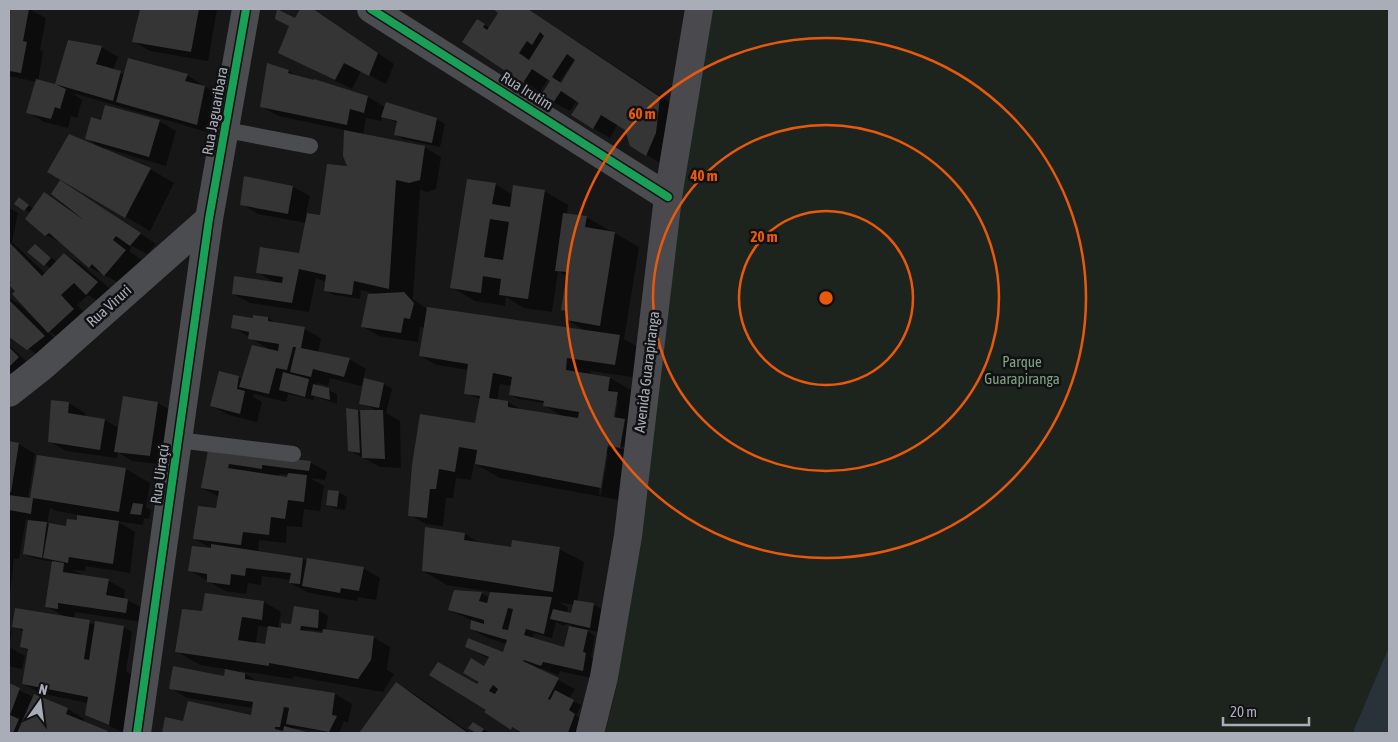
<svg xmlns="http://www.w3.org/2000/svg" width="1398" height="742" font-family="'Asap Condensed',sans-serif">
<style>
.green{fill:#1d241e}
.water{fill:#2a3239}
.shadow{fill:#0007;fill-rule:evenodd}
.building{fill:#353536;fill-rule:evenodd}
.lines{fill:none;stroke-linecap:round;stroke-linejoin:round}
.service{stroke:#4b4c50;stroke-width:16}
.minor{stroke:#4b4c50;stroke-width:28}
.secondary{stroke:#4a4a4e;stroke-width:28}
.cycleway-casing{stroke:#111113;stroke-width:11}
.cycleway{stroke:#1a9f57;stroke-width:8}
.ring{fill:none;stroke:#e8590c;stroke-width:2.5}
.labels{text-anchor:middle;stroke-width:5;stroke-linejoin:round;paint-order:stroke}
.street-label{font-size:15px;fill:#a8adb8;stroke:#111113}
.park-label{font-size:15px;fill:#7fa381;stroke:#111113}
.centre{fill:#e8590c;stroke:#111113;stroke-width:2.5}
.ring-label{font-size:15px;text-anchor:middle;font-weight:bold;fill:#e8590c;stroke:#111113;stroke-width:5;stroke-linejoin:round;paint-order:stroke}
</style>
<rect width="100%" height="100%" fill="#171717"/>
<path class="green" d="M707 9H1389V647L1354 733H605L617 686Z"/>
<path class="water" d="M1389 647V733H1354V730Z"/>
<path class="shadow" d="M9 9H29L46 18 40 50 43 52 38 81 56 86 69 42 101 47 118 57 113 70 125 75H187L221 97 214 134 73 93 82 100 77 118 71 116 68 128 44 122 28 112 37 82 9 76Z
M141 9H217L208 61 150 51 133 41Z
M301 9H311L320 14 394 64 386 84 361 71 352 89 280 53Z
M495 9H528L677 107 663 165 631 145 626 129 618 124 610 138 593 128 581 102 577 100 570 111 553 102 551 81 548 79 540 92 464 41 477 20 490 28 500 13ZM575 59 577 60 562 84 559 82Z
M268 65 289 71 300 78 368 97 385 107 436 119 445 124 440 147 403 139 395 134 398 123 382 116 381 121 366 118 363 135 424 147 441 157 436 189 427 192 420 190 413 299 428 310 588 332 567 320 568 312 563 309 568 277 558 271 552 312 524 308 506 297 505 306 475 301 451 287 495 184 513 195 544 191 568 205 567 215 586 217 639 247 624 339 643 350 639 378 591 371V375L610 378 634 392 636 456 621 454 632 460 625 501 500 478 474 463 471 480 456 478 453 498H446L443 526 426 524 410 515 413 465 476 424 480 399 466 393 469 370 437 365 420 356 425 328 420 327 418 342 379 336 362 326 376 294 361 290 360 299 334 295 325 290 326 282 316 278 309 312 250 303 233 294 276 283 257 272 300 254 306 223 258 214 242 204 245 178 293 187 310 196 306 214 321 216 349 167 344 156 345 130 278 116 261 106ZM500 384 512 386 510 395 518 399 544 403V405L565 418 523 411 508 402 497 400ZM615 401H618L614 424 612 423ZM603 444 626 447V450L609 447ZM605 454H608L601 495 599 494Z
M159 121 176 131 166 166 105 148 104 150 150 169 174 183 150 231 49 172 101 148 86 138 102 122Z
M77 192 156 244 147 254 132 246 129 251 142 260 121 284 89 267 63 244 46 235 26 218 30 213 16 203 27 204 34 209 45 194 63 204Z
M9 208 18 213 12 242 46 274 51 269 29 252 35 245 57 262 65 254 81 264 114 292 104 304 88 295 77 305 90 319 66 342 48 331 61 346 44 359 9 335V298L19 304 37 322 39 321 13 283 9 281Z
M268 318 278 324 304 329 321 338 318 353 349 359 366 369 363 379 384 384 392 389 386 413 400 421 401 468 380 467 349 450 358 411 362 413 378 411 361 403 365 380H363L361 386 330 378 328 386 317 383V386L337 394V404L314 396 313 400 288 394 286 402 254 394 253 397 262 402 257 422 229 415 212 406 239 377 243 380 270 350 233 327 254 319Z
M9 345 27 362 14 375 9 372Z
M69 403 85 413V417L105 420 119 428 158 403 174 412 166 465 132 461 118 452 117 458 66 451 49 441Z
M9 442 19 444 35 454 28 499 36 500 31 497 126 469 150 483 146 507 151 510 149 519 144 518 143 525 116 521 135 532 130 573 86 566 85 571 73 570 81 574 80 576 109 581 125 590 124 599 145 609 143 622 75 612 74 619 96 625V622L124 627 132 632 126 671 134 676 124 733 87 715 88 703 40 693 23 684 29 651 22 647 24 632 14 626 65 617 46 606 53 562 32 558 24 554 30 520 26 519 19 559 14 558 9 602ZM50 508 56 511 79 515 78 522 67 527 50 526 47 524Z
M209 452 310 462 327 472 325 480 310 478 324 486 320 511 304 509 302 527 287 526 286 543 259 540 258 553 303 559 308 562 363 568 380 578 376 600 358 597 357 601 320 595 307 592 290 583 291 580 262 576 261 585 248 583 246 594 225 591 189 570 213 549 194 539 217 510 219 497 202 488ZM279 474 289 475 288 478 279 477Z
M338 492 347 497 345 510 336 509 327 505Z
M465 534 481 544 512 548 559 549 584 562 577 602 594 605 602 609 598 632 584 629 595 636 591 657 602 664 600 680 560 671 558 675 541 668 539 670 575 689 569 699 581 705 576 716 583 720 577 733H520L487 709 478 686 489 659 466 647 504 653 507 644 488 638 471 629 473 621 449 610 481 593 490 598 492 592 447 585 423 571ZM560 602 574 605 572 615 567 614 568 608ZM556 622 564 626 565 624 571 625V650L532 639 534 633 552 638Z
M206 594 264 602 281 612 278 629 292 626 295 608 320 611 328 616 326 630 373 637 390 647 387 670 394 674 383 692 293 676V679L240 671 260 683 335 694 352 704 348 723 344 721 339 733 294 728V730L307 733H164L166 718 189 724 252 716 254 708 187 698 171 688 225 677 226 669 200 665 176 651 203 613ZM258 626 269 627 266 645 256 644ZM304 629 324 632 323 634 311 633Z
M9 629 12 631 10 644H9Z
M9 647 25 656 22 669 9 666Z
M396 684 413 693 470 733H361Z
M9 685 33 697 34 695 68 709 84 719 83 722 108 733H9Z
M470 728H482L489 733H478Z"/>
<path class="building" d="M9 9H29L23 41 27 42 21 73 9 71Z
M140 9H199L191 52 132 42Z
M277 9 295 18 300 9H313L378 53 369 76 344 63 335 80 278 53 289 26 275 19Z
M493 9H528L660 97 656 133 646 156 630 146 625 130 601 115 593 129 571 115 579 103 561 91 553 103 541 95 550 81 532 69 523 83 462 42 477 19 485 24 483 27 487 30 498 13ZM540 32 544 36 529 60 519 53 527 41 532 45ZM567 54 575 60 561 83 552 77Z
M68 40 102 46 96 64 121 71 113 101 55 84 66 89 60 109 55 107 51 119 26 113 36 79 55 84Z
M128 58 188 74 185 81 205 86 197 125 116 102Z
M267 63 289 70 288 73 314 80V79L368 96 364 113 350 109 347 125 260 107Z
M386 102 437 118 432 143 394 135 397 121 381 117Z
M105 105 160 120 149 157 85 139 91 117 101 120Z
M344 130 425 146 420 180 409 183 396 180 389 289 354 281 352 295 324 291 326 275 299 269 292 303 232 294 234 276 282 283 283 277 256 273 260 247 299 253 307 213 320 215 327 164 347 166 343 156Z
M69 134 151 168 125 218 47 172Z
M244 176 293 186 288 214 240 205Z
M467 179 496 183 492 204 510 207 513 185 545 190 528 299 499 295 501 279 483 276 481 293 450 288ZM490 219 509 222 503 260 484 257Z
M60 180 141 233 130 246 116 236 113 240 126 250 104 276 92 264 89 268 49 233 45 236 25 219 44 192 84 220 51 194Z
M19 197 29 205 24 211 14 204Z
M563 213 587 216 585 227 615 232 600 326 566 320 567 311 561 310 567 272 555 271Z
M9 242 42 276 64 253 98 282 86 295 74 283 61 295 74 309 48 333 12 294 15 291 9 285 11 283 9 280Z
M35 244 51 258 44 266 27 252Z
M404 292 414 303 410 319 404 318 401 333 361 327 368 294Z
M9 300 45 336 27 350 9 337Z
M427 307 620 335 615 365 567 358 566 370 610 377 608 391 618 392 614 417 625 419 620 448 608 445 601 488 475 464 477 450 459 447 455 472 439 469 436 489H430L427 518 408 516 412 465 420 414 475 423 480 396 464 394 468 364 419 356ZM493 373 512 377 509 395 544 401 543 406 579 412 578 418 508 407V401L489 398Z
M233 315 253 318V315L268 317V321L305 327 301 348 350 358 344 377 313 369 311 377 290 372 296 347H293L287 370 276 368 269 394 239 387 252 345 278 351 279 344 248 339 249 332 231 328Z
M9 347 19 357 9 367Z
M219 371 239 376 237 389 245 391 240 414 210 406Z
M283 372 309 379 305 397 279 390Z
M364 378 384 383 379 408 359 404Z
M313 384 329 388 330 400 311 395Z
M123 396 158 402 150 456 114 452Z
M51 400 69 402 68 413 105 419 100 450 48 442Z
M346 408 358 410 360 453 348 451Z
M360 410H383L385 459 362 458Z
M9 441 19 443 11 492H9Z
M208 450 311 461 309 471 262 465V469L229 464 228 468 287 477 288 473 307 475 304 502 288 500 285 519 271 517 269 535 243 532 241 545 193 539 198 506 216 508 219 491 201 488Z
M37 455 126 468 119 512 33 498 31 514 9 510V495L30 498Z
M328 490 339 491 337 507 326 505Z
M133 503 143 504 141 515 130 514Z
M77 515 119 521 113 564 69 557 68 563 43 558 49 523 66 526 67 519 77 520Z
M28 520 47 522 42 558 23 554Z
M425 527 465 533 464 540 511 547 512 540 560 547 553 592 422 571Z
M211 544 303 558 300 584 289 583 291 573 246 568 245 576 231 574 230 585 207 582V574L188 571 192 546 211 548Z
M307 558 364 567 359 591 341 588 340 593 302 586Z
M52 561 64 563 63 572 109 579 106 595 128 599 126 613 58 603V609L45 607Z
M454 590 482 592 479 601 487 603 490 592 552 597 544 634 526 629 524 635 564 647 569 626 588 630 583 652 586 653 583 671 543 662 541 666 524 660 523 661 559 678 548 699 550 700 555 690 574 700 569 710 575 714 568 733H522L512 727 511 730 484 712 486 710 429 675 438 662 477 684 479 682 463 673 471 658 484 666 489 657 465 647 468 638 503 652 507 640 470 629 471 620 484 624V620L448 610ZM508 608 513 609 508 630 502 629ZM493 685 498 689 495 694 489 691Z
M205 593 264 601 262 620 242 617 238 640 265 644 268 626 281 628V623L291 624 294 606 319 610 318 628 301 626 300 630 322 633 323 629 374 636 371 660 358 679 269 663V666L175 652 182 609 202 611Z
M574 600 594 603 590 628 550 619 553 609 571 613Z
M15 608 90 620 84 659 89 660 95 621 124 626 109 725 85 715 88 697 22 684 28 649 20 647 23 629 12 627Z
M173 666 224 676 225 669 245 673V679L335 693 332 715 337 716 329 732 286 724 289 708 284 707 280 727H275V729L283 731 284 726 310 733H162L165 717 183 721 188 701 251 715 253 702 169 689Z
M396 682 425 703 468 733H359Z
M9 683 20 688 10 715 19 719 13 733H9Z
M34 694 68 708 66 714 108 731 107 733H17Z
M473 722 484 729 481 733H476L468 728Z"/>
<g class="lines">
<path class="service" d="M226 130 310 146
M178 440 293 454"/>
<path class="minor" d="M371 9 668 197
M9 393 42 367 209 219
M137 733 209 219 246 9"/>
<path class="secondary" d="M590 733 604 677 628 536 668 197 699 9"/>
<g class="cycleway-casing">
<path id="cycleway" d="M371 9 668 197
M137 733 209 219 246 9"/>
</g>
<use href="#cycleway" class="cycleway"/>
</g>
<g class="ring">
<circle cx="826" cy="298" r="87"/>
<circle cx="826" cy="298" r="173"/>
<circle cx="826" cy="298" r="260"/>
</g>
<g class="labels">
<g class="street-label">
<text transform="translate(527 91) rotate(32)" y="5">Rua Irutim</text>
<text transform="translate(215 111) rotate(-80)" y="5">Rua Jaguaribara</text>
<text transform="translate(109 306) rotate(-42)" y="5">Rua Viruri</text>
<text transform="translate(647 372) rotate(-83)" y="5">Avenida Guarapiranga</text>
<text transform="translate(160 474) rotate(-82)" y="5">Rua Uiraçú</text>
</g>
<g class="park-label">
<text x="1022" y="367">Parque<tspan x="1022" dy="17">Guarapiranga</tspan></text>
</g>
</g>
<circle cx="826" cy="298" r="8" class="centre"/>
<g class="ring-label">
<text x="642" y="119">60 m</text>
<text x="704" y="181">40 m</text>
<text x="764" y="242">20 m</text>
</g>
<rect width="1398" height="742" fill="none" stroke="#a8adb8" stroke-width="20"/>
<g transform="translate(40 702) rotate(14)" stroke="#111113" stroke-width="4" paint-order="stroke">
<path d="M0-4L9 19L0 12L-9 19Z" fill="#a8adb8"/>
<text y="-8" font-size="14" font-weight="bold" text-anchor="middle" fill="#a8adb8">N</text>
</g>
<path d="M1223 717v8h86v-8" fill="none" stroke="#a8adb8" stroke-width="2.5"/>
<text x="1230" y="717" font-size="15" fill="#a8adb8" stroke="#111113" stroke-width="4" paint-order="stroke">20 m</text>
</svg>
